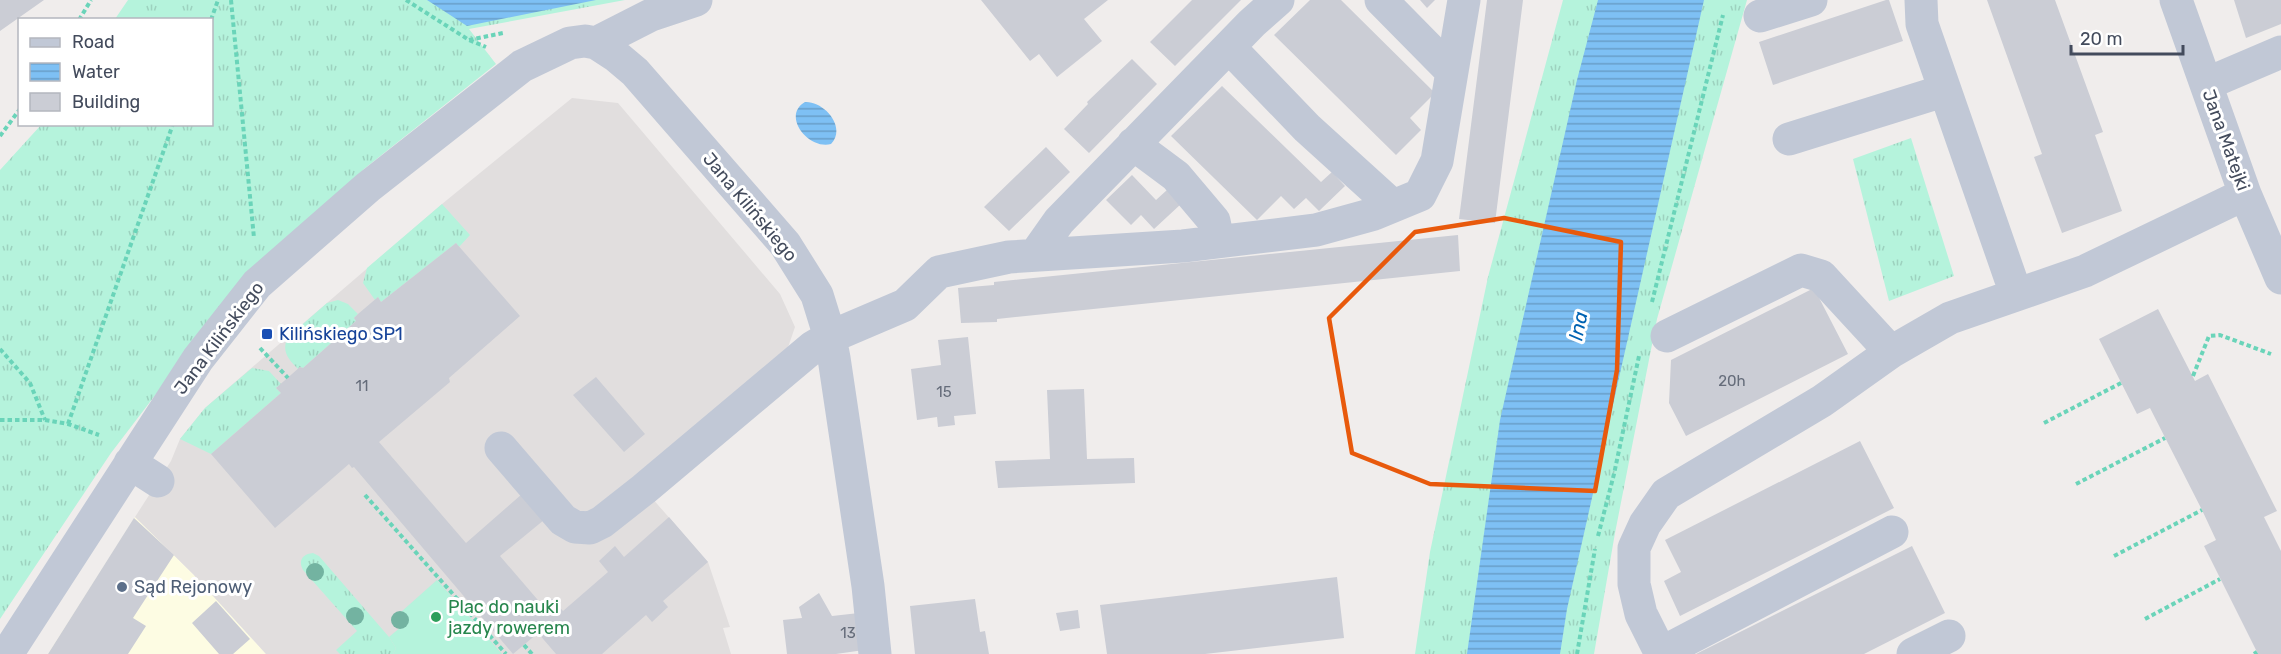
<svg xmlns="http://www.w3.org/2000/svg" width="2281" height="654" font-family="Rubik,sans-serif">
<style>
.commercial{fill:#fdfce3}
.education{fill:#e1dede}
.grass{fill:url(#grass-tufts)}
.garden{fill:#b5f3dc}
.water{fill:url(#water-rules)}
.building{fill:#cbcdd5}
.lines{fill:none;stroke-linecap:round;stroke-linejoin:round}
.path{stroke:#6ad4b9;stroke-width:4;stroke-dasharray:4.5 3;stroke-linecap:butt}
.minor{stroke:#c1c8d6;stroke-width:33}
.tree{fill:#73b3a1}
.marked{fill:none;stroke:#e8590c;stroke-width:4.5;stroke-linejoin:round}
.transit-dot{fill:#1a4fb4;stroke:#fff;stroke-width:2}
.service-dot{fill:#5c6f8a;stroke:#fff;stroke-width:2}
.leisure-dot{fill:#2e9e5b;stroke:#fff;stroke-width:2}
.labels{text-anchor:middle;stroke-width:6;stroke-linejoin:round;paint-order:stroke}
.number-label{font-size:15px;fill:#656c7a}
.street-label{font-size:18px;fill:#434b5c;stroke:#fff}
.transit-label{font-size:18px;fill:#164399;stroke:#fff;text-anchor:start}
.service-label{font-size:18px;fill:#4e5e75;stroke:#fff;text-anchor:start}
.leisure-label{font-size:18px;fill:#27864d;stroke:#fff;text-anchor:start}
.water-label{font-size:20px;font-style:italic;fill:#0063b2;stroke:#fff}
</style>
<defs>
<pattern id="grass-tufts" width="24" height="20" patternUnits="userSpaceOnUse" patternTransform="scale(1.5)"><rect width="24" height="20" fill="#b5f3dc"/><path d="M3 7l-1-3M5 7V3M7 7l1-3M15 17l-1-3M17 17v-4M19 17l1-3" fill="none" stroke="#9dd2bf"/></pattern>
<pattern id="water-rules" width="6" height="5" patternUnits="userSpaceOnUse" patternTransform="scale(1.5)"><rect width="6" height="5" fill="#7ec0f4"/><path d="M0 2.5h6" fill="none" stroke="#699ec9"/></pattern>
</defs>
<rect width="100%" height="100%" fill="#f0edec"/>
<path class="commercial" d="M135 517 193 574 266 654H48Z"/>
<path class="education" d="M572 98 618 103 780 294 795 327 784 359 644 489 708 562 730 627 723 628 731 654H266L193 574 135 517 171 461 180 439 205 408 442 204Z"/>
<path class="grass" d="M128 0H625L469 29 496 64 364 169 169 377 111 453 0 619V170L41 125 212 124V20L115 19Z
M1563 0H1747L1657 319 1615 533 1594 654H1415L1430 552 1488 277Z
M1911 138 1954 276 1889 301 1853 159Z
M442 204 470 235 459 247 456 243 381 302 378 297 375 300 363 283 367 268Z
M338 300 348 304 358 314 354 318 356 321 303 368 300 367 298 369C288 359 281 351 288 337L327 303Z
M252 368 269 371 281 384 276 388 281 393 211 454 180 439 205 408Z
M313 553 319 556 389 637 396 648 393 654H340L336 650 357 631 303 570C298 561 302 554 313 553Z"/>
<path class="garden" d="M437 580 502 654H393L396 648 389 637 408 621 401 612Z"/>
<path class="water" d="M427 0H596L467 26Z
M1598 0H1704L1567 609 1560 654H1467L1500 420 1577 80Z
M805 102C824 101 847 127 831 144 809 150 781 116 805 102Z"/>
<path class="building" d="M0 0H44L0 31Z
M981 0H1108L1084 19 1102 41 1057 77 1039 54 1030 61Z
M1192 0H1241L1175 66 1150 42Z
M1310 0H1341L1435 93 1410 118 1421 130 1396 155 1274 35Z
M1420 0H1435L1427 8Z
M1487 0H1523L1495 223 1459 219Z
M1886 0H1889L1903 41 1773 85 1759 42Z
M1987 0H2055L2103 132 2095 135 2122 211 2062 233 2034 157 2042 154Z
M2234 0H2281V24L2246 38Z
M1132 59 1157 84 1089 153 1064 129 1088 104 1087 102Z
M1222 86 1321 182 1332 172 1345 186 1319 211 1306 198 1294 209 1281 196 1257 220 1171 136Z
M1046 147 1070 172 1009 231 984 207Z
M1132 175 1156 200 1167 190 1181 204 1154 229 1141 215 1131 225 1106 200Z
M1458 235 1460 271 997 319V322L961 323 958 288 994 285V282Z
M456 243 520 316 449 378 450 382 379 442 466 543 522 494 544 520 500 556 543 606 552 599 563 611 608 572 599 561 615 546 624 557 669 517 708 562 663 601 668 607 652 622 646 615 602 654H556L538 633 513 654 354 467 352 468 349 464 275 528 211 454 281 393 276 388 300 367 303 368 356 321 354 318 358 314 378 297 381 302Z
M1814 288 1848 354 1686 436 1669 403 1671 360Z
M2158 309 2195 381 2208 374 2277 511 2264 517 2281 551V654H2258L2204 546 2216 540 2202 510 2150 408 2137 414 2099 339Z
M968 337 976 414 954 416 955 425 938 427 937 417 917 420 911 369 941 365 938 340Z
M596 377 645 434 624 452 573 395Z
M1084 389 1087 459 1134 458 1135 483 998 488 995 461 1050 459 1047 390Z
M1860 441 1894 508 1680 616 1664 581 1681 572 1665 540Z
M134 518 174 555 133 618 146 626 128 654H48Z
M1912 546 1945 613 1864 654H1696Z
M1337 577 1344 638 1205 654H1107L1100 605Z
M819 593 832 616 859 613 864 650 836 654H787L783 620 802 618 799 607Z
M975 599 980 632 985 631 989 654H915L910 606Z
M216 601 250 639 233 654H219L192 623Z
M1078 610 1080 628 1060 631 1056 613Z"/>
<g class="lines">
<path class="path" d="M231 0 254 238
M406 0 469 40 486 47
M79 20 91 0
M211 20 218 0
M469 40 503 33
M0 136 20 109
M1652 302 1723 15
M260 348 288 378
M0 349 30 383 45 420
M2193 376 2209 336 2220 335 2271 354
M0 420H45L68 424 99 435
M2044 423 2121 383
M68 424 173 124
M2076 484 2165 438
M365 495 506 654
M1598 536 1614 474 1639 356
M2114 556 2202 510
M2145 619 2220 579
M524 645 532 654
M1577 654 1595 549
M2254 654 2257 652"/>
<path class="minor" d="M1381 0 1452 72
M1921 0 1922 24 2016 294
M2176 0 2245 194 2281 278
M1760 16 1811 0
M596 43 616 56 635 72 785 244 817 295 830 337 834 358 868 586 875 654
M1229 47 1307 128 1393 206
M2206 84 2281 52
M1789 139 1943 91
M1133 144 1176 176 1214 221 1218 241
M1035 255 1059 221 1252 23 1278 0
M1667 336 1801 270 1821 276 1891 352
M501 448 563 520 575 527 590 528 602 522 644 489 813 347 830 337 905 305 939 272 1009 257 1183 246 1316 230 1374 214 1420 195 1437 161 1464 0
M130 463 158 481
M1661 653 1892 532
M7 654 198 359 257 284 368 187 522 66 570 43 585 41 596 43 651 15 696 0
M1661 654 1641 614 1634 584V548L1645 524 1666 494 1822 401 1891 352 1950 318 2085 271 2245 194
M1913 654 1949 636"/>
</g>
<g class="tree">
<circle cx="315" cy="572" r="9"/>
<circle cx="355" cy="616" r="9"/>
<circle cx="400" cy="620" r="9"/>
</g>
<path class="marked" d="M1504 218 1621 242 1617 370 1595 491 1430 484 1352 453 1329 318 1415 232Z"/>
<rect class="transit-dot" x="261" y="328" width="12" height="12" rx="3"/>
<circle class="service-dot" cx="122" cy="587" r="6"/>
<circle class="leisure-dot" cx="436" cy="617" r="6"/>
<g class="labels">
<g class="number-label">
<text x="1732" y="386">20h</text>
<text x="362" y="391">11</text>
<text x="944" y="397">15</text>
<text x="848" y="638">13</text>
</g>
<g class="street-label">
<text transform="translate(2226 140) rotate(70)" y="6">Jana Matejki</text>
<text transform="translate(750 207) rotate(50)" y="6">Jana Kilińskiego</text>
<text transform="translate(219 338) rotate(-53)" y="6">Jana Kilińskiego</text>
</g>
<g class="transit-label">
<text x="279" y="340">Kilińskiego SP1</text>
</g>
<g class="service-label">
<text x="134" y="593">Sąd Rejonowy</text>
</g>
<g class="leisure-label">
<text x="448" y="613">Plac do nauki<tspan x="448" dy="21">jazdy rowerem</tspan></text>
</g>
<g class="water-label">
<text transform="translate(1578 326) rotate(-79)" y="7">Ina</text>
</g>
</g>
<rect x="18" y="18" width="195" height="108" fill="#ffffff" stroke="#b4b7be" stroke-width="1.5"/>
<rect x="30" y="38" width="30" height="9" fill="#c1c8d6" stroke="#b4b7be" stroke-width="1.5"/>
<text x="72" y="48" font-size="18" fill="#434b5c">Road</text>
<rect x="30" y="63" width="30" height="18" fill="url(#water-rules)" stroke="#b4b7be" stroke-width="1.5"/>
<text x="72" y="78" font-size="18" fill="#434b5c">Water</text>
<rect x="30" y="93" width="30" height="18" fill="#cbcdd5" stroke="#b4b7be" stroke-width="1.5"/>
<text x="72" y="108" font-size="18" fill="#434b5c">Building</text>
<path d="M2071 45v9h112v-9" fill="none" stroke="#434b5c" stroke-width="3"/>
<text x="2080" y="45" font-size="18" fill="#434b5c" stroke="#ffffff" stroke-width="4.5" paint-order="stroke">20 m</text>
</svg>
